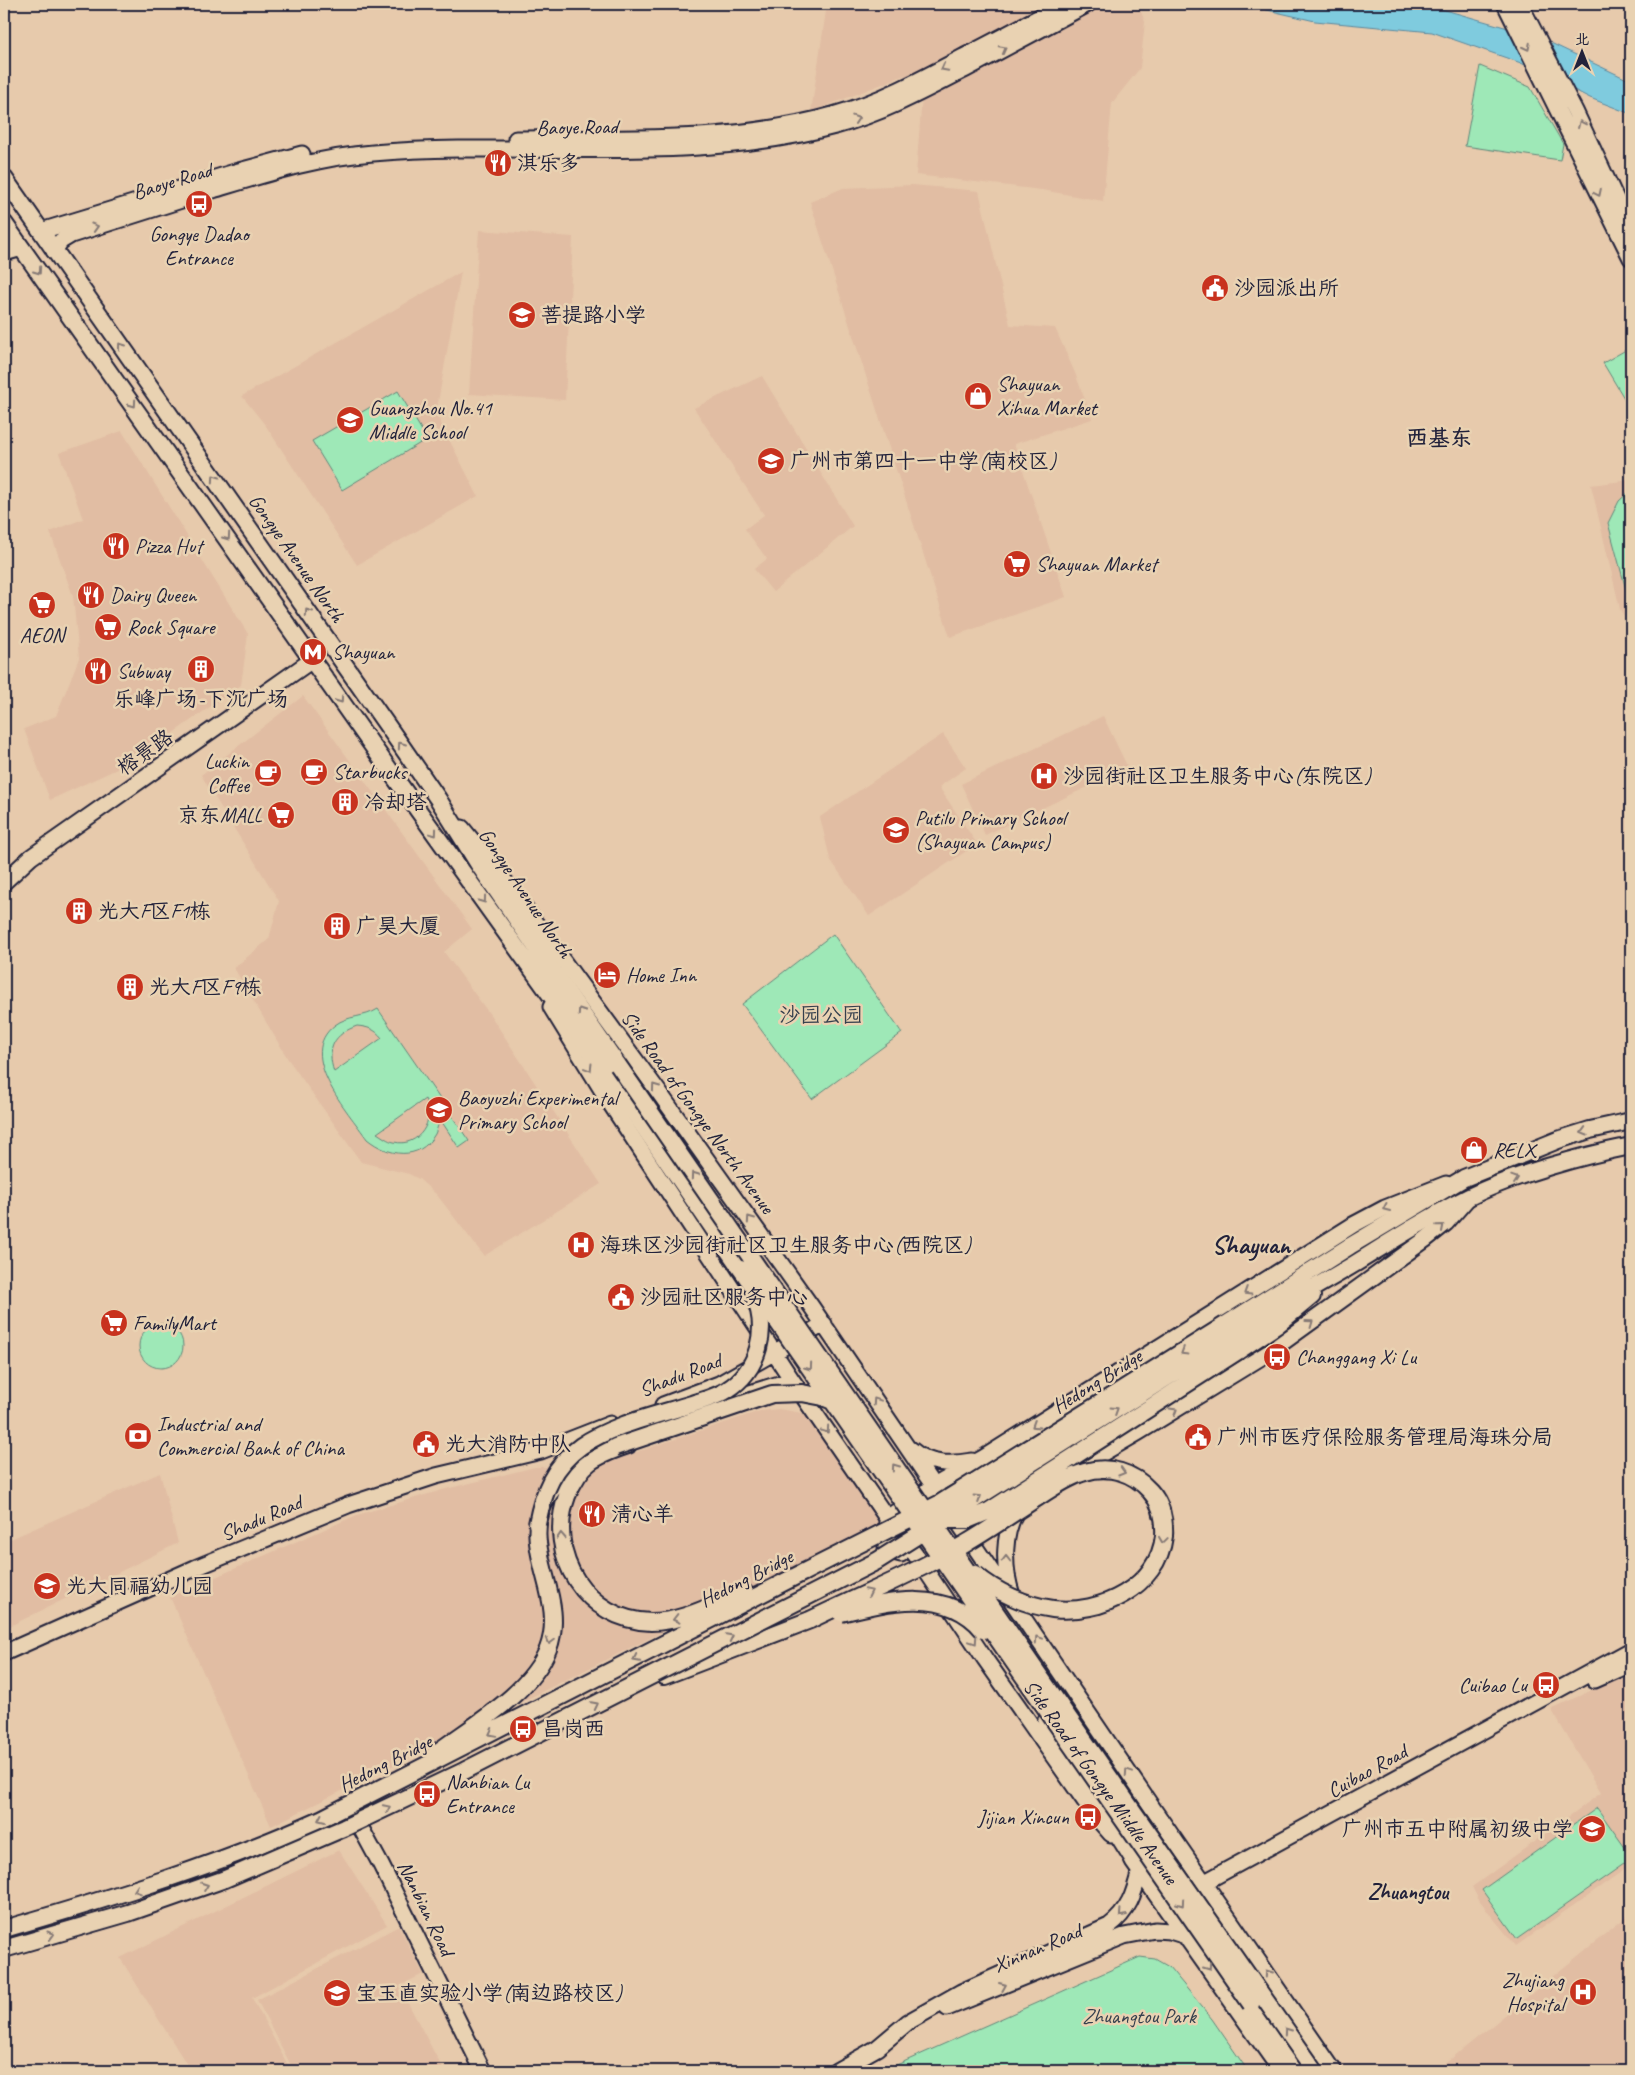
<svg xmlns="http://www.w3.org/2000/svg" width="1635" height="2075" font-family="Caveat,'LXGW WenKai TC',sans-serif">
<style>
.built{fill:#e1bda3}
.green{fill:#9ee8b7;stroke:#608579;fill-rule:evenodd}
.water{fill:#7fcbde;stroke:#5a879d}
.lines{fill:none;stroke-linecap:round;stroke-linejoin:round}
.secondary-casing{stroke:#22223b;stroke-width:19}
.primary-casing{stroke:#22223b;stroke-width:20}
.secondary{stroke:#e9d2b2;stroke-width:15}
.primary{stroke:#e9d2b2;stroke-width:16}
.primary-bridge-casing{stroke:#22223b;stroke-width:20;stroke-linecap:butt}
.primary-bridge{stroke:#e9d2b2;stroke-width:16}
.oneway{stroke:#867a76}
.labels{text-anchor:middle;stroke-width:5;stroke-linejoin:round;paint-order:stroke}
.street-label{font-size:21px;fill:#22223b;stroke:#e9d2b2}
.poi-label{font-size:21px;fill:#22223b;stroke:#e9d2b2;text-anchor:start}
.park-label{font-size:21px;fill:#35404e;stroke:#e9d2b2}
.neighbourhood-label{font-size:22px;font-weight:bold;fill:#22223b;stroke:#e9d2b2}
.district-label{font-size:26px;font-weight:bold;fill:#22223b;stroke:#e9d2b2}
</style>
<rect width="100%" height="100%" fill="#e7caac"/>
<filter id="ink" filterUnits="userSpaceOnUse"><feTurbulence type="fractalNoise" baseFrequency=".02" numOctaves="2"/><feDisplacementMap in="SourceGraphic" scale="10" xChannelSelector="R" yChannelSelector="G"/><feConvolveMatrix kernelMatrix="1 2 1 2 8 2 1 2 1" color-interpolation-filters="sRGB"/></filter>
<g filter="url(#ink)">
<path class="built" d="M827 4H1138L1145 22 1140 68 1112 103 1103 201 1042 190 916 175 922 97 905 75 811 112Z
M912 185 979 191 1010 325 1055 328 1075 373 1092 419 1014 444 1066 597 950 637 810 202 843 188Z
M479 230 573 237 565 400 469 394Z
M461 272 436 414 478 496 357 565 266 426 242 396Z
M762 376 853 526 773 592 754 569 767 559 745 529 764 515 694 408Z
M122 431 248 634 241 685 132 762 50 800 24 729 56 716 79 658 73 596 50 532 83 519 59 453Z
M1631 480V629L1620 609 1591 485Z
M303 696 472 929 444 952 491 1016 601 1184 484 1256 437 1195 419 1179 409 1174 361 1162 288 1059 234 968 269 939 279 901 201 775Z
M1103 716 1128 768 985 835 961 784Z
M943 734 966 768 939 787 977 844 869 916 830 859 820 817Z
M779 1409 802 1413 825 1425 890 1519 271 1826 170 1597 357 1515 442 1490 535 1467 594 1466 760 1411Z
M160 1473 178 1543 4 1629V1542Z
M1631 1672V1865L1516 1946 1480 1902 1472 1887 1601 1793 1551 1709Z
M339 1850 387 1925 252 1998 291 2071H191L120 1958Z
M1631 1913V2071H1436Z
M399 1926 423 1974 399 1986 444 2071H294L257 2000Z"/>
<path class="green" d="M1480 66 1530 87 1563 144 1560 160 1465 146Z
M1631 347V408H1630L1603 363Z
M398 391 427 439 342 490 312 441Z
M1631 490V608L1608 523 1619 501Z
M833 934 902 1033 812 1099 742 1004Z
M378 1009 469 1141 459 1148 440 1119C438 1124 437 1130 435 1134 419 1162 388 1156 367 1139 348 1111 295 1055 335 1025 348 1015 364 1018 378 1009ZM357 1026C368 1027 375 1029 382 1038L334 1072C326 1048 334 1034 357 1026ZM425 1099C436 1120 419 1148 394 1142 388 1141 382 1136 377 1133Z
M139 1346a22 22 0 1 1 44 0a22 22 0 1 1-44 0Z
M1597 1808 1631 1856V1859L1517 1939 1482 1890Z
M1140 1957 1155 1959 1169 1967 1212 2019 1248 2071H883Z"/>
<path class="water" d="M1241 4H1424L1536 36 1631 81V114L1590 98 1521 63 1432 32 1315 21Z"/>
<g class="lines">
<g class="secondary-casing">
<path id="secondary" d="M1505 4 1631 258
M1520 4 1575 111 1631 231
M516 139C621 137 730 144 833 115 880 102 924 78 967 55 1000 38 1032 21 1064 4
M41 231 235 172 302 154
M54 251 61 241 71 235C118 220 165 205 213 190 266 174 318 157 373 153 525 140 686 166 835 126 881 114 924 91 966 69 1007 47 1048 25 1088 4
M4 253 22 248
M462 828 501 876 658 1091 811 1306 1156 1813 1334 2071
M4 882 31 857 312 660
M551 1007 610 1103 792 1380 887 1518 917 1557 985 1659 1096 1817 1111 1834
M663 1405 719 1384 824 1324
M708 1406 792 1380
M602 1442 675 1417
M912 1450C929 1465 950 1465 972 1461
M1067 1474 1139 1432 1268 1353 1426 1239 1446 1223 1467 1199
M887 1518 934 1486 983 1458 1353 1225 1385 1208 1446 1184
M887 1519 886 1550 901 1554
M1012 1595C1003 1568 1002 1531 1019 1507
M4 1653 195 1568 348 1505 436 1476 541 1451 610 1424
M1595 1680 1631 1664
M356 1819 381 1865 483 2071
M1133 1862 1281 2071
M1205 1882 1631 1650
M947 2008 1124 1936 1155 1930 1170 1931 1186 1936
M836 2071 877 2048 908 2022 961 1992 1109 1926C1129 1911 1134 1894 1140 1870"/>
</g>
<g class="primary-casing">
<path id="primary" d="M4 178 398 741 438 799 481 868 618 1065
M4 223 405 792 613 1082 741 1269
M1225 1325 1350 1246 1464 1178 1558 1140 1590 1130 1631 1121
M1231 1337C1270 1312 1311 1290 1351 1266 1390 1242 1428 1217 1469 1197 1515 1174 1581 1156 1631 1146
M1238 1351 1277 1325 1312 1296
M628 1445C616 1449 601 1454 590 1462 579 1470 572 1484 567 1496 545 1555 587 1621 651 1622 684 1622 715 1603 745 1593
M664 1676 810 1620
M1046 1721 1140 1870
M435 1754C472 1726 531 1693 548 1649 569 1594 515 1547 549 1494 558 1481 568 1470 581 1461
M4 1929C111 1898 218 1865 321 1819L804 1572
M1251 2004 1298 2071"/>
</g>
<use href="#secondary" class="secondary"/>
<use href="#primary" class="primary"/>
<g class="primary-bridge-casing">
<path id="primary-bridge" d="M618 1065 1128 1804 1315 2071
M741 1269 1251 2004
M615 1447 772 1394 802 1393 823 1397 835 1402
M943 1520H967L989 1511 1238 1351
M537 1524C543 1492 554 1465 581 1446 611 1425 657 1415 692 1404 703 1400 717 1397 727 1390 759 1370 769 1329 754 1296
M804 1572 939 1504 1225 1325
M841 1613C889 1601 947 1587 983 1630
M810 1620C861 1595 916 1573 965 1544 989 1530 1012 1514 1035 1499 1051 1489 1067 1477 1085 1472 1109 1465 1133 1472 1150 1491 1161 1503 1165 1520 1164 1536 1158 1587 1100 1615 1053 1609 1025 1605 996 1592 975 1574
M4 1949 128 1913 225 1879 344 1828 464 1771 877 1561 1231 1337"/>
</g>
<use href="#primary-bridge" class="primary-bridge"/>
</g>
<defs><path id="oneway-chevron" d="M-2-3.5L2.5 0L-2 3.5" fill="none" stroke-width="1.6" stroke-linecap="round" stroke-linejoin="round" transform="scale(1.25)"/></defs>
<g class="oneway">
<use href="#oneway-chevron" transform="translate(1527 47) rotate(63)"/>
<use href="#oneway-chevron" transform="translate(1003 49) rotate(-28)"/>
<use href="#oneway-chevron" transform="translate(944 68) rotate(152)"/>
<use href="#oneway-chevron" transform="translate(856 119) rotate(-18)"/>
<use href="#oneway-chevron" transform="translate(1581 124) rotate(-115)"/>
<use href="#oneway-chevron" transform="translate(1598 193) rotate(64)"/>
<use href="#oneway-chevron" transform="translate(95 227) rotate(-17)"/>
<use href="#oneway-chevron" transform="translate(38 271) rotate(55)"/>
<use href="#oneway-chevron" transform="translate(121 346) rotate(-126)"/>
<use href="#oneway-chevron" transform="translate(133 404) rotate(55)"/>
<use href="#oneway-chevron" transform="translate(215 478) rotate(-125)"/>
<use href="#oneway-chevron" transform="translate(227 537) rotate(55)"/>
<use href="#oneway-chevron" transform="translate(308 612) rotate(-125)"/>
<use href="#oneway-chevron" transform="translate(340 700) rotate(55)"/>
<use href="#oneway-chevron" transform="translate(401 745) rotate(-125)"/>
<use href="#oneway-chevron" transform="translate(434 833) rotate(54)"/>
<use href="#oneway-chevron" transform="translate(483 900) rotate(54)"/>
<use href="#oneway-chevron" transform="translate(581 1011) rotate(-124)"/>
<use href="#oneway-chevron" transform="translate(589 1068) rotate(59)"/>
<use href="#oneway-chevron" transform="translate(655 1087) rotate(-126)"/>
<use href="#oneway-chevron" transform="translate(1584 1132) rotate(164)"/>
<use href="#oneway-chevron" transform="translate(694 1175) rotate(-125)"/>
<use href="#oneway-chevron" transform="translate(1515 1179) rotate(-19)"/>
<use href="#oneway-chevron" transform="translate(1386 1208) rotate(155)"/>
<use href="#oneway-chevron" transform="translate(750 1219) rotate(-125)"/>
<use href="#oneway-chevron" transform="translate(1441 1227) rotate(-41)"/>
<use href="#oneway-chevron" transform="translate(1247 1292) rotate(148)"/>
<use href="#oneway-chevron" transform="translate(1310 1323) rotate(-36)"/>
<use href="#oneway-chevron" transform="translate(1184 1352) rotate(148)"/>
<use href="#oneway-chevron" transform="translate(809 1367) rotate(55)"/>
<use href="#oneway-chevron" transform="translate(876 1401) rotate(-124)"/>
<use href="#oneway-chevron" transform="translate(1115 1410) rotate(-32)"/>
<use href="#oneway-chevron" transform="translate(1174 1411) rotate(-31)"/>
<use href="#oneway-chevron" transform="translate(1035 1425) rotate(148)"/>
<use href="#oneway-chevron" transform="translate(826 1430) rotate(55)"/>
<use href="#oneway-chevron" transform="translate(895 1467) rotate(-125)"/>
<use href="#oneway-chevron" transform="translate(1122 1472) rotate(17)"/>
<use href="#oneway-chevron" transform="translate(978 1498) rotate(-32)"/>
<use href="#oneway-chevron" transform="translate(561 1536) rotate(-93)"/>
<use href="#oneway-chevron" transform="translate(1163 1540) rotate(98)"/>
<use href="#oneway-chevron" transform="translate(1006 1559) rotate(-90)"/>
<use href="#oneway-chevron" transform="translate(869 1592) rotate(-26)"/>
<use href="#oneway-chevron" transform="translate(676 1619) rotate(166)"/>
<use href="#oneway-chevron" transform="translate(730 1637) rotate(-27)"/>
<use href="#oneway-chevron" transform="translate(1038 1639) rotate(-124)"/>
<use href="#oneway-chevron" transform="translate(550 1641) rotate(106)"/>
<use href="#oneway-chevron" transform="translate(974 1641) rotate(56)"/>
<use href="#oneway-chevron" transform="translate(636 1659) rotate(153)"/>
<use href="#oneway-chevron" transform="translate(595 1705) rotate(-27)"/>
<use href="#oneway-chevron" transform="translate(492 1733) rotate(153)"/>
<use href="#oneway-chevron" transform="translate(1128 1772) rotate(-124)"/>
<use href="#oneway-chevron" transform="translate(387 1808) rotate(-26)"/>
<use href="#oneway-chevron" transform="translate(321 1819) rotate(155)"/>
<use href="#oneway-chevron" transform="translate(205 1886) rotate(-20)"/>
<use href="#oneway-chevron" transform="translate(137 1890) rotate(161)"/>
<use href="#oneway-chevron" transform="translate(1181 1903) rotate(55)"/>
<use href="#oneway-chevron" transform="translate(1122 1914) rotate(132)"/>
<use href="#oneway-chevron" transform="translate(51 1935) rotate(-16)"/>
<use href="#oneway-chevron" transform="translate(1208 1967) rotate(55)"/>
<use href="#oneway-chevron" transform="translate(1268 1973) rotate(-125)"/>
<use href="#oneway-chevron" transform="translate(1003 1986) rotate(-23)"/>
<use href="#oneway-chevron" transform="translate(1287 2031) rotate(-125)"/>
</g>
</g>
<defs>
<g id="restaurant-disc" transform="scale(1.4375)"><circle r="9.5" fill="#c8321e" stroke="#e9d2b2"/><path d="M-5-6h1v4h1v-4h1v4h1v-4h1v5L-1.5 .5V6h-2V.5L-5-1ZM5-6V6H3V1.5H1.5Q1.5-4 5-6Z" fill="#fff"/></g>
<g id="bus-disc" transform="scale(1.4375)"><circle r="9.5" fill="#c8321e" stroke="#e9d2b2"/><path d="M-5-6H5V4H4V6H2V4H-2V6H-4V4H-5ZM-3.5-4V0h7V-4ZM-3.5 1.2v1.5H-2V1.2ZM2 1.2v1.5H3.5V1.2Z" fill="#fff"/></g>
<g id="civic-disc" transform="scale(1.4375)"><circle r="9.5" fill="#c8321e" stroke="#e9d2b2"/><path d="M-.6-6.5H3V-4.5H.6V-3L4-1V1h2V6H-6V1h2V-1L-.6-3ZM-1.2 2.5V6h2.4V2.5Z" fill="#fff"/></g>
<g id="school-disc" transform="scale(1.4375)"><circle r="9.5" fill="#c8321e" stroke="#e9d2b2"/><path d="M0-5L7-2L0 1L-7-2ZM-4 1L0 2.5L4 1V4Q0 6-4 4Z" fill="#fff"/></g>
<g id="shop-disc" transform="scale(1.4375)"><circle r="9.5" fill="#c8321e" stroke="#e9d2b2"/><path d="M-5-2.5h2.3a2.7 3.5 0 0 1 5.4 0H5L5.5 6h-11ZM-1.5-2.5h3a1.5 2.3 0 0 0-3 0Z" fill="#fff"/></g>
<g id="supermarket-disc" transform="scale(1.4375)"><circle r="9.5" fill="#c8321e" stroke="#e9d2b2"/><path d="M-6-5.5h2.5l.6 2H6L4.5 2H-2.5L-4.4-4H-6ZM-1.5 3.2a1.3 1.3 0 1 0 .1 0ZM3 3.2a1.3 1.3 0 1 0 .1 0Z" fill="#fff"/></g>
<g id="metro-disc" transform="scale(1.4375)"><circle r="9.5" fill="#c8321e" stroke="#e9d2b2"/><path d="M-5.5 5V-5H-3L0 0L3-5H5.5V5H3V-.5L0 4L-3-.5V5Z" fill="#fff"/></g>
<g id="building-disc" transform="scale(1.4375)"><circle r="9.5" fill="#c8321e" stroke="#e9d2b2"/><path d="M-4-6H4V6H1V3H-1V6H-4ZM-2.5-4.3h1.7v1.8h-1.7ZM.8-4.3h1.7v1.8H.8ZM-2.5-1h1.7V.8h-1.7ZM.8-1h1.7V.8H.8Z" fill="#fff"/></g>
<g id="cafe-disc" transform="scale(1.4375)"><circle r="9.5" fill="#c8321e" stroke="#e9d2b2"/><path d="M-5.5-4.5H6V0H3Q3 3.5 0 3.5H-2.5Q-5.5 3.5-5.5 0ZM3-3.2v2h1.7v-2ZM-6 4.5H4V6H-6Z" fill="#fff"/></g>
<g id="hospital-disc" transform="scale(1.4375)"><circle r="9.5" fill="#c8321e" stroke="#e9d2b2"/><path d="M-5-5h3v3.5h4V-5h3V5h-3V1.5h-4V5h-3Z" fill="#fff"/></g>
<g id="hotel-disc" transform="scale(1.4375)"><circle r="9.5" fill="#c8321e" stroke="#e9d2b2"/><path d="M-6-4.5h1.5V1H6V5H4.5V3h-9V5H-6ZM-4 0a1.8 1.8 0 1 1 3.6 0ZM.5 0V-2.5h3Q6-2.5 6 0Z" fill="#fff"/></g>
<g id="bank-disc" transform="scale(1.4375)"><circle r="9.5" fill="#c8321e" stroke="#e9d2b2"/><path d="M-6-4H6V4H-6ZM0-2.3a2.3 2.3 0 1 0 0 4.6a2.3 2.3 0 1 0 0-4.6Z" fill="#fff"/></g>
</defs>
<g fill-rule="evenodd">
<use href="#restaurant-disc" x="498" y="163"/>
<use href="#bus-disc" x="199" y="204"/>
<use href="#civic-disc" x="1215" y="288"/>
<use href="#school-disc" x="522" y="315"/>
<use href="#shop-disc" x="978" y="396"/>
<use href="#school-disc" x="350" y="420"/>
<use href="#school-disc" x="771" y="461"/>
<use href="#restaurant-disc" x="116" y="546"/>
<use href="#supermarket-disc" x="1017" y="564"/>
<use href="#restaurant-disc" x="91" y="595"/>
<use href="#supermarket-disc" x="42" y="605"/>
<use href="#supermarket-disc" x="108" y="627"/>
<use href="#metro-disc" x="313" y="652"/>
<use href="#building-disc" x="201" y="669"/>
<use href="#restaurant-disc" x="98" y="671"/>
<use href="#cafe-disc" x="314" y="772"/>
<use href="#cafe-disc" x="268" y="773"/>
<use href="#hospital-disc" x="1044" y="776"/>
<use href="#building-disc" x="345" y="802"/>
<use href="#supermarket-disc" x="281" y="815"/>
<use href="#school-disc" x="896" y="830"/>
<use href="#building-disc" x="79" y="911"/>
<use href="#building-disc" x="337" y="926"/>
<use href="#hotel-disc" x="607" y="975"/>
<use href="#building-disc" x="130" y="987"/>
<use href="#school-disc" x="439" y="1110"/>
<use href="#shop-disc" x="1474" y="1150"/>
<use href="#hospital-disc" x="581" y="1245"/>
<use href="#civic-disc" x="621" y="1297"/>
<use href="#supermarket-disc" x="114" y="1323"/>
<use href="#bus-disc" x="1277" y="1357"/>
<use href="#bank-disc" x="138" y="1436"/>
<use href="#civic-disc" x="1198" y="1437"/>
<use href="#civic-disc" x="426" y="1444"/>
<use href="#restaurant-disc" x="592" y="1514"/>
<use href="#school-disc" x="47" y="1586"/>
<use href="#bus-disc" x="1546" y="1685"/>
<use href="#bus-disc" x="523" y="1729"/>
<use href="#bus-disc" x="427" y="1794"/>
<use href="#bus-disc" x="1088" y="1817"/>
<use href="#school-disc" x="1592" y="1829"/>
<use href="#hospital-disc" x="1583" y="1992"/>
<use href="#school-disc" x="337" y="1993"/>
</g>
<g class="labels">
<g class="street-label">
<text transform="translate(577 127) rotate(-1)" y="7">Baoye Road</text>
<text transform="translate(172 181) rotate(-17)" y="7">Baoye Road</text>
<text transform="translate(297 558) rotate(55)" y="7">Gongye Avenue North</text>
<text transform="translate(145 752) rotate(-35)" y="7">榕景路</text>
<text transform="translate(526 893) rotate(56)" y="7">Gongye Avenue North</text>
<text transform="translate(698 1112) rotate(54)" y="7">Side Road of Gongye North Avenue</text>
<text transform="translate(680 1375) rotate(-21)" y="7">Shadu Road</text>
<text transform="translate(1097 1381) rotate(-32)" y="7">Hedong Bridge</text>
<text transform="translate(261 1518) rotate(-23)" y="7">Shadu Road</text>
<text transform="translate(746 1578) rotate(-27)" y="7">Hedong Bridge</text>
<text transform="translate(385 1763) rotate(-27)" y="7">Hedong Bridge</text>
<text transform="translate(1367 1771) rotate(-29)" y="7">Cuibao Road</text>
<text transform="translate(1101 1782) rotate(54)" y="7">Side Road of Gongye Middle Avenue</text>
<text transform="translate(426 1908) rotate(64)" y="7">Nanbian Road</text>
<text transform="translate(1037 1948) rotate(-23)" y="7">Xinnan Road</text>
</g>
<g class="poi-label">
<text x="517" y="170">淇乐多</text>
<text x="199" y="241" text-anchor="middle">Gongye Dadao<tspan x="199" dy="24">Entrance</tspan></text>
<text x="1234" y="295">沙园派出所</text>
<text x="541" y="322">菩提路小学</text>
<text x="997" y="391">Shayuan<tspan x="997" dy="24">Xihua Market</tspan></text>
<text x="369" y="415">Guangzhou No.41<tspan x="369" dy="24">Middle School</tspan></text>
<text x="790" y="468">广州市第四十一中学(南校区)</text>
<text x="135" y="553">Pizza Hut</text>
<text x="1036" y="571">Shayuan Market</text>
<text x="110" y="602">Dairy Queen</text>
<text x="127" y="634">Rock Square</text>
<text x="42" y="642" text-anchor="middle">AEON</text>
<text x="332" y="659">Shayuan</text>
<text x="117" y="678">Subway</text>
<text x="201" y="706" text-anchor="middle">乐峰广场-下沉广场</text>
<text x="249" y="768" text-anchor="end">Luckin<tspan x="249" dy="24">Coffee</tspan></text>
<text x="333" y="779">Starbucks</text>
<text x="1063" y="783">沙园街社区卫生服务中心(东院区)</text>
<text x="364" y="809">冷却塔</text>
<text x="262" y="822" text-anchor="end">京东MALL</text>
<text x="915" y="825">Putilu Primary School<tspan x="915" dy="24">(Shayuan Campus)</tspan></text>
<text x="98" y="918">光大F区F1栋</text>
<text x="356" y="933">广昊大厦</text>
<text x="626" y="982">Home Inn</text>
<text x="149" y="994">光大F区F9栋</text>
<text x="458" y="1105">Baoyuzhi Experimental<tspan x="458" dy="24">Primary School</tspan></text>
<text x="1493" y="1157">RELX</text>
<text x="600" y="1252">海珠区沙园街社区卫生服务中心(西院区)</text>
<text x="640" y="1304">沙园社区服务中心</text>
<text x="133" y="1330">FamilyMart</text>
<text x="1296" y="1364">Changgang Xi Lu</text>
<text x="157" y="1431">Industrial and<tspan x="157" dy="24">Commercial Bank of China</tspan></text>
<text x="1217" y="1444">广州市医疗保险服务管理局海珠分局</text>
<text x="445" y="1451">光大消防中队</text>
<text x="611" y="1521">清心羊</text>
<text x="66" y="1593">光大同福幼儿园</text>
<text x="1527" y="1692" text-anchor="end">Cuibao Lu</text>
<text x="542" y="1736">昌岗西</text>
<text x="446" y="1789">Nanbian Lu<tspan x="446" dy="24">Entrance</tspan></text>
<text x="1069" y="1824" text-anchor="end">Jijian Xincun</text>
<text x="1573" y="1836" text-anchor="end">广州市五中附属初级中学</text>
<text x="1564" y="1987" text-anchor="end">Zhujiang<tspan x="1564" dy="24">Hospital</tspan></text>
<text x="356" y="2000">宝玉直实验小学(南边路校区)</text>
</g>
<g class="park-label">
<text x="821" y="1022">沙园公园</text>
<text x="1139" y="2023">Zhuangtou Park</text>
</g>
<g class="neighbourhood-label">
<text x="1439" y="445">西基东</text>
<text x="1408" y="1899">Zhuangtou</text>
</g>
<g class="district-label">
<text x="1251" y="1253">Shayuan</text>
</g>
</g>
<rect width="1635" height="2075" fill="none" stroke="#e9d2b2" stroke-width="20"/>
<rect x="10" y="10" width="1615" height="2055" fill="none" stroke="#22223b" stroke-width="2" filter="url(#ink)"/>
<g transform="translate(1582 52)" stroke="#e9d2b2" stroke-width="4" paint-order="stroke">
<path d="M0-4L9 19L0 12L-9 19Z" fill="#22223b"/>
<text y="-8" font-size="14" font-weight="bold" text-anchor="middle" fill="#22223b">北</text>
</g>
</svg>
